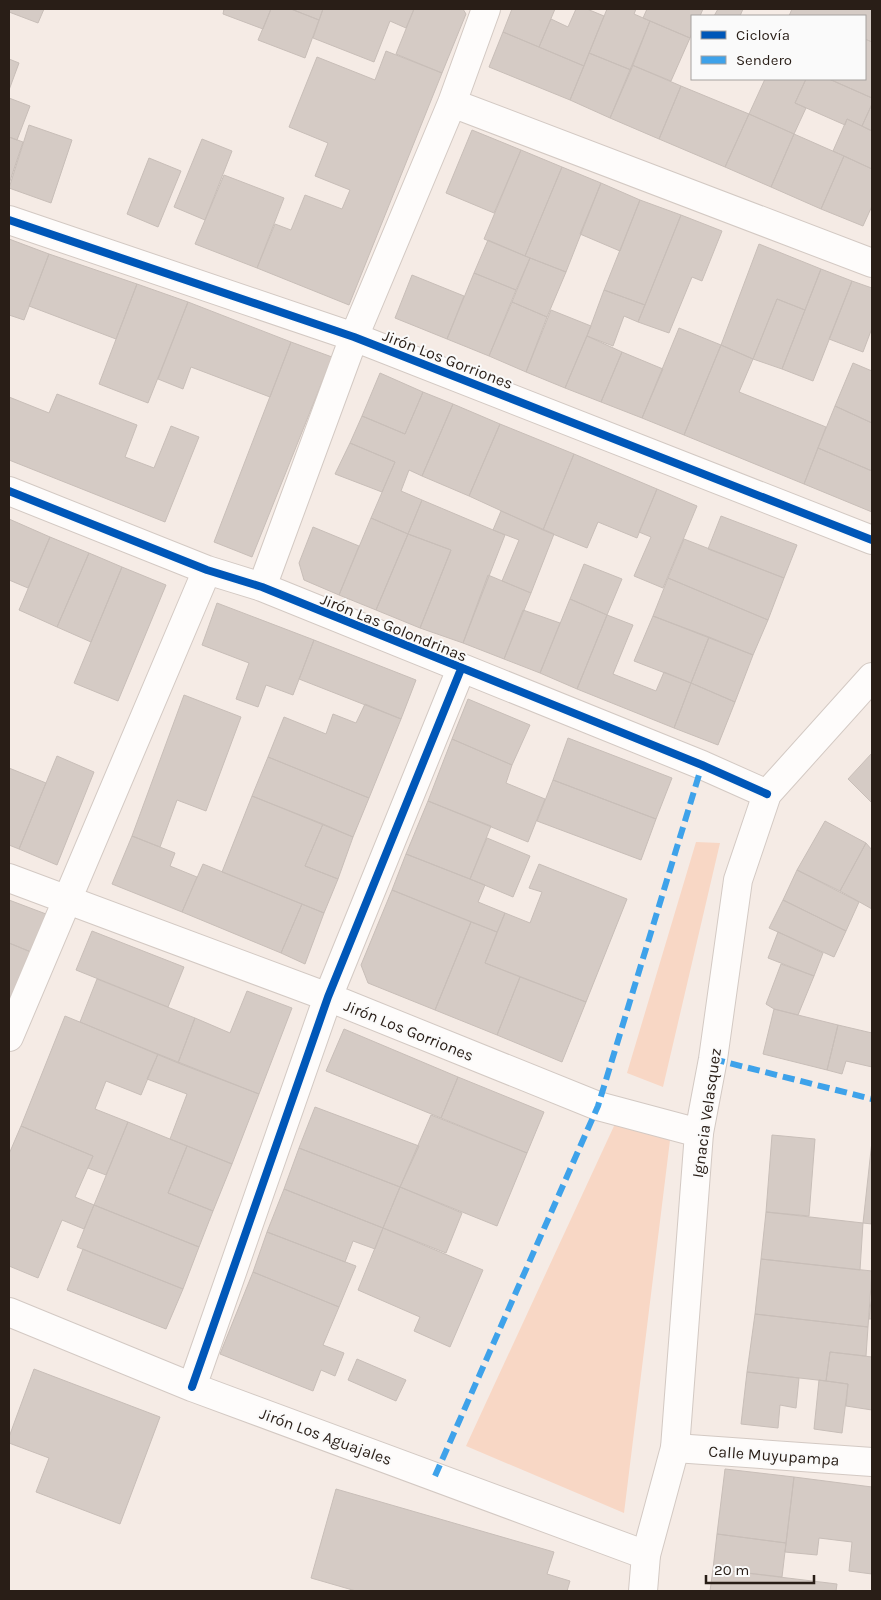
<svg xmlns="http://www.w3.org/2000/svg" width="881" height="1600" font-family="Karla,sans-serif">
<style>
.green{fill:#f8d7c5}
.building{fill:#d5cbc5;stroke:#c8beb8}
.lines{fill:none;stroke-linecap:round;stroke-linejoin:round}
.minor-casing{stroke:#d3c9c3;stroke-width:30}
.major-casing{stroke:#d3c9c3;stroke-width:30}
.minor{stroke:#fefcfb;stroke-width:28}
.major{stroke:#fefcfb;stroke-width:28}
.quiet{stroke:#3ea2ea;stroke-width:6;stroke-dasharray:12 6;stroke-linecap:butt}
.cycleway-casing{stroke:#fafafa;stroke-width:11}
.cycleway{stroke:#0057b8;stroke-width:8}
.labels{text-anchor:middle;stroke-width:4;stroke-linejoin:round;paint-order:stroke}
.street-label{font-size:16px;fill:#291e17;stroke:#fafafa}
</style>
<rect width="100%" height="100%" fill="#f5ebe5"/>
<path class="green" d="M696 842 720 843 663 1087 627 1073Z
M620 1113 672 1124 624 1513 466 1446Z"/>
<path class="building" d="M9 9H44L38 23 9 12Z
M224 9H271L263 29 223 14Z
M271 9H291L319 20 305 58 258 40Z
M291 9H323L319 20Z
M323 9H414L406 28 390 21 374 62 313 38Z
M414 9H463L466 14 442 73 396 54Z
M512 9H555L539 47 503 32Z
M576 9H587L604 16 584 66 539 47 551 19 568 27Z
M607 9H636L634 14 650 21 631 70 589 53Z
M647 9H703L700 16H692V33L690 38 643 18Z
M718 9H743L740 16H714Z
M792 9H872V42L865 39V16H789Z
M650 21 690 38 671 81 632 65Z
M503 32 584 66 570 100 489 67Z
M865 39 872 42V98L829 79H865Z
M386 51 442 73 349 305 257 268 275 224 291 230 305 195 342 209 350 190 315 176 328 143 289 127 317 57 375 80Z
M589 53 631 70 610 118 570 100Z
M9 59 19 63 9 90Z
M632 65 681 86 659 139 610 118Z
M765 79H806L795 103 806 108 794 134 749 114Z
M806 79H829L872 98V104L862 126 847 119 845 125 795 103Z
M681 86 749 114 725 167 659 139Z
M9 98 30 106 17 140 9 137Z
M872 104V131L862 126Z
M749 114 794 134 771 187 725 167Z
M847 119 872 131V169L833 151Z
M29 125 72 140 51 203 9 188Z
M472 130 521 150 494 213 446 193Z
M794 134 844 156 821 209 771 187Z
M9 137 23 142 9 184Z
M202 139 232 151 205 220 174 207Z
M521 150 562 167 525 256 484 239Z
M844 156 872 169V206L863 226 821 209Z
M149 158 181 171 158 227 127 214Z
M562 167 601 183 566 272 525 256Z
M224 175 284 198 257 268 195 244Z
M601 183 640 200 620 251 580 234Z
M640 200 681 215 645 305 604 290Z
M681 215 722 231 702 281 692 277 669 333 638 322Z
M9 239 49 254 24 320 9 315Z
M488 240 530 258 516 290 474 273Z
M759 244 821 269 805 310 777 299 753 359 721 345Z
M49 254 137 284 116 339 29 306Z
M530 258 566 272 547 317 512 302Z
M821 269 852 281 813 381 782 369Z
M474 273 516 290 489 356 447 339Z
M412 275 464 296 447 339 395 318Z
M852 281 872 288V328L863 352 829 339Z
M137 284 188 302 148 403 99 384Z
M604 290 645 305 638 322 624 316 613 346 587 336Z
M777 299 805 310 782 369 753 359Z
M188 302 291 342 270 397 191 367 183 389 158 379Z
M512 302 547 317 526 372 489 356Z
M551 310 591 326 565 388 526 372Z
M679 328 721 345 684 435 642 418Z
M587 336 622 352 601 402 565 388Z
M291 342 332 357 252 557 214 542Z
M721 345 753 359 739 392 826 427 804 484 684 435Z
M622 352 663 369 642 418 601 402Z
M853 363 872 371V423L835 406Z
M380 373 423 392 405 434 362 416Z
M423 392 453 404 422 476 409 470 401 491 422 500 408 534 371 518 395 462 350 443 362 416 405 434Z
M57 394 137 425 125 457 154 468 171 426 199 437 165 522 9 460V397L49 413Z
M453 404 500 424 469 496 422 476Z
M835 406 872 423V471L818 448Z
M500 424 574 454 543 530 469 496Z
M350 443 395 462 382 492 335 474Z
M818 448 872 471V512L804 484Z
M574 454 657 489 637 538 598 522 587 548 543 530Z
M657 489 697 506 663 588 634 576 651 537 639 532Z
M422 500 505 535 463 643 420 628 451 550 408 534Z
M501 511 554 534 531 593 502 581 519 540 493 530Z
M721 516 797 545 784 578 708 549Z
M371 518 408 534 376 610 339 595Z
M9 519 50 537 28 588 9 580Z
M313 527 359 546 339 595 304 580 299 563Z
M408 534 451 550 420 628 376 610Z
M50 537 89 553 57 627 19 610Z
M684 539 784 578 768 620 668 578Z
M89 553 122 567 91 642 57 627Z
M584 564 622 579 607 615 570 599Z
M122 567 166 585 118 701 74 683Z
M488 575 531 593 504 659 463 643Z
M668 578 768 620 753 655 653 616Z
M570 599 607 615 577 689 540 673Z
M217 603 314 640 293 695 266 685 258 707 236 699 249 663 202 645Z
M523 610 560 623 540 673 504 659Z
M607 615 633 625 613 674 656 691 664 672 691 683 674 728 577 689Z
M653 616 709 637 691 683 634 661Z
M709 637 753 655 735 702 691 683Z
M314 640 416 680 401 719 299 679Z
M691 683 735 702 718 745 674 728Z
M184 695 241 717 206 811 177 800 160 847 132 836Z
M468 699 530 725 512 765 452 739Z
M365 704 401 719 369 798 268 757 284 717 326 734 333 714 356 723Z
M568 738 672 778 656 819 553 780Z
M452 739 512 765 506 783 545 799 528 842 428 801Z
M872 753V803L848 779Z
M57 756 94 772 57 865 19 849Z
M268 757 369 798 353 837 252 796Z
M9 768 46 783 19 849 9 845Z
M553 780 656 819 641 860 537 821Z
M252 796 323 824 305 866 338 879 324 913 222 872Z
M428 801 491 826 470 879 406 854Z
M825 821 866 843 840 891 797 870Z
M323 824 353 837 338 879 305 866Z
M132 836 175 853 170 866 197 877 182 912 112 884Z
M487 838 530 856 513 897 470 879Z
M866 843 872 850V909L840 891Z
M406 854 485 885 478 902 505 913 497 932 392 890Z
M203 864 302 904 281 953 182 912Z
M539 864 627 899 586 1002 485 963 505 913 530 923 542 892 529 888Z
M797 870 859 902 846 931 783 900Z
M392 890 471 922 435 1010 368 983 361 965Z
M9 900 46 914 31 952 9 943Z
M783 900 846 931 834 957 769 928Z
M302 904 324 913 305 964 281 953Z
M471 922 497 932 485 963 520 977 497 1035 435 1010Z
M92 931 184 967 168 1007 76 970Z
M778 932 823 953 814 976 768 958Z
M9 943 31 952 13 997 9 995Z
M781 964 814 976 798 1015 774 1009 766 1004Z
M520 977 586 1002 562 1062 497 1035Z
M97 979 195 1018 178 1063 80 1022Z
M247 991 292 1008 259 1094 178 1063 195 1018 230 1033Z
M774 1009 838 1025 827 1070 763 1054Z
M65 1016 158 1054 141 1095 106 1081 95 1109 128 1122 106 1175 88 1168 93 1156 21 1126Z
M838 1025 872 1033V1067L846 1061 842 1074 827 1070Z
M344 1029 458 1077 441 1118 326 1071Z
M158 1054 259 1094 232 1164 170 1139 187 1094 147 1079Z
M458 1077 544 1112 527 1153 441 1118Z
M315 1107 419 1146 400 1187 299 1148Z
M431 1115 527 1153 497 1226 400 1187Z
M128 1122 187 1146 168 1193 213 1211 199 1247 94 1205Z
M21 1126 93 1156 75 1197 94 1205 84 1229 62 1220 38 1278 9 1266V1154Z
M772 1135 815 1139 809 1216 766 1212Z
M872 1141V1224L863 1223Z
M187 1146 232 1164 213 1211 168 1193Z
M299 1148 400 1187 383 1228 284 1189Z
M400 1187 462 1213 446 1253 383 1228Z
M284 1189 383 1228 375 1249 353 1241 345 1262 267 1232Z
M94 1205 199 1247 183 1289 77 1247Z
M766 1212 863 1223 860 1270 761 1259Z
M383 1228 483 1270 450 1347 414 1331 420 1317 358 1290Z
M267 1232 356 1266 339 1307 253 1272Z
M83 1249 183 1289 166 1329 67 1290Z
M761 1259 872 1271 868 1327 755 1314Z
M253 1272 339 1307 323 1345 344 1353 335 1376 321 1370 313 1391 220 1354Z
M872 1292V1319H869Z
M755 1314 868 1327 866 1356 830 1352 826 1381 747 1372Z
M830 1352 872 1357V1410L846 1406 848 1384 826 1381Z
M357 1359 406 1380 396 1401 348 1380Z
M34 1369 160 1417 120 1524 36 1492 49 1458 9 1443V1437Z
M747 1372 799 1378 796 1408 780 1405 778 1428 741 1424Z
M819 1380 848 1384 842 1433 814 1429Z
M725 1469 794 1477 786 1543 717 1534Z
M794 1477 872 1487V1574L849 1571 852 1542 819 1538 817 1555 785 1552Z
M336 1489 554 1552 547 1574 570 1581 567 1591H356L311 1578Z
M717 1534 786 1543 782 1577 713 1569Z
M713 1569 837 1584 836 1591H710Z"/>
<g class="lines">
<g class="minor-casing">
<path id="minor" d="M452 103 872 263
M9 220 354 337 872 540
M9 491 207 570 262 587 702 765 767 794
M262 587 354 337 452 103 486 9
M9 878 328 997 598 1106 699 1133
M9 1037 207 570
M9 1312 192 1387 646 1555
M192 1387 328 997 461 669
M675 1448 872 1462"/>
</g>
<g class="major-casing">
<path id="major" d="M643 1591 646 1555 675 1448 699 1133 713 1059 738 880 767 794 872 677"/>
</g>
<use href="#minor" class="minor"/>
<use href="#major" class="major"/>
<path class="quiet" d="M713 1059 872 1099
M435 1476 598 1106 702 765"/>
<g class="cycleway-casing">
<path id="cycleway" d="M9 220 354 337 872 540
M9 491 207 570 262 587 702 765 767 794
M192 1387 328 997 461 669"/>
</g>
<use href="#cycleway" class="cycleway"/>
</g>
<g class="labels">
<g class="street-label">
<text transform="translate(448 359) rotate(21)" y="6">Jirón Los Gorriones</text>
<text transform="translate(394 627) rotate(22)" y="6">Jirón Las Golondrinas</text>
<text transform="translate(409 1030) rotate(22)" y="6">Jirón Los Gorriones</text>
<text transform="translate(706 1113) rotate(-82)" y="6">Ignacia Velasquez</text>
<text transform="translate(326 1436) rotate(20)" y="6">Jirón Los Aguajales</text>
<text transform="translate(774 1455) rotate(4)" y="6">Calle Muyupampa</text>
</g>
</g>
<rect width="881" height="1600" fill="none" stroke="#291e17" stroke-width="20"/>
<rect x="691" y="15" width="175" height="65" fill="#fafafa" stroke="#a6a29f"/>
<rect x="701" y="31" width="25" height="8" fill="#0057b8" stroke="#a6a29f"/>
<text x="736" y="40" font-size="15" fill="#291e17">Ciclovía</text>
<rect x="701" y="56" width="25" height="8" fill="#3ea2ea" stroke="#a6a29f"/>
<text x="736" y="65" font-size="15" fill="#291e17">Sendero</text>
<path d="M706 1575v8h108v-8" fill="none" stroke="#291e17" stroke-width="2.5"/>
<text x="714" y="1575" font-size="15" fill="#291e17" stroke="#fafafa" stroke-width="4" paint-order="stroke">20 m</text>
</svg>
